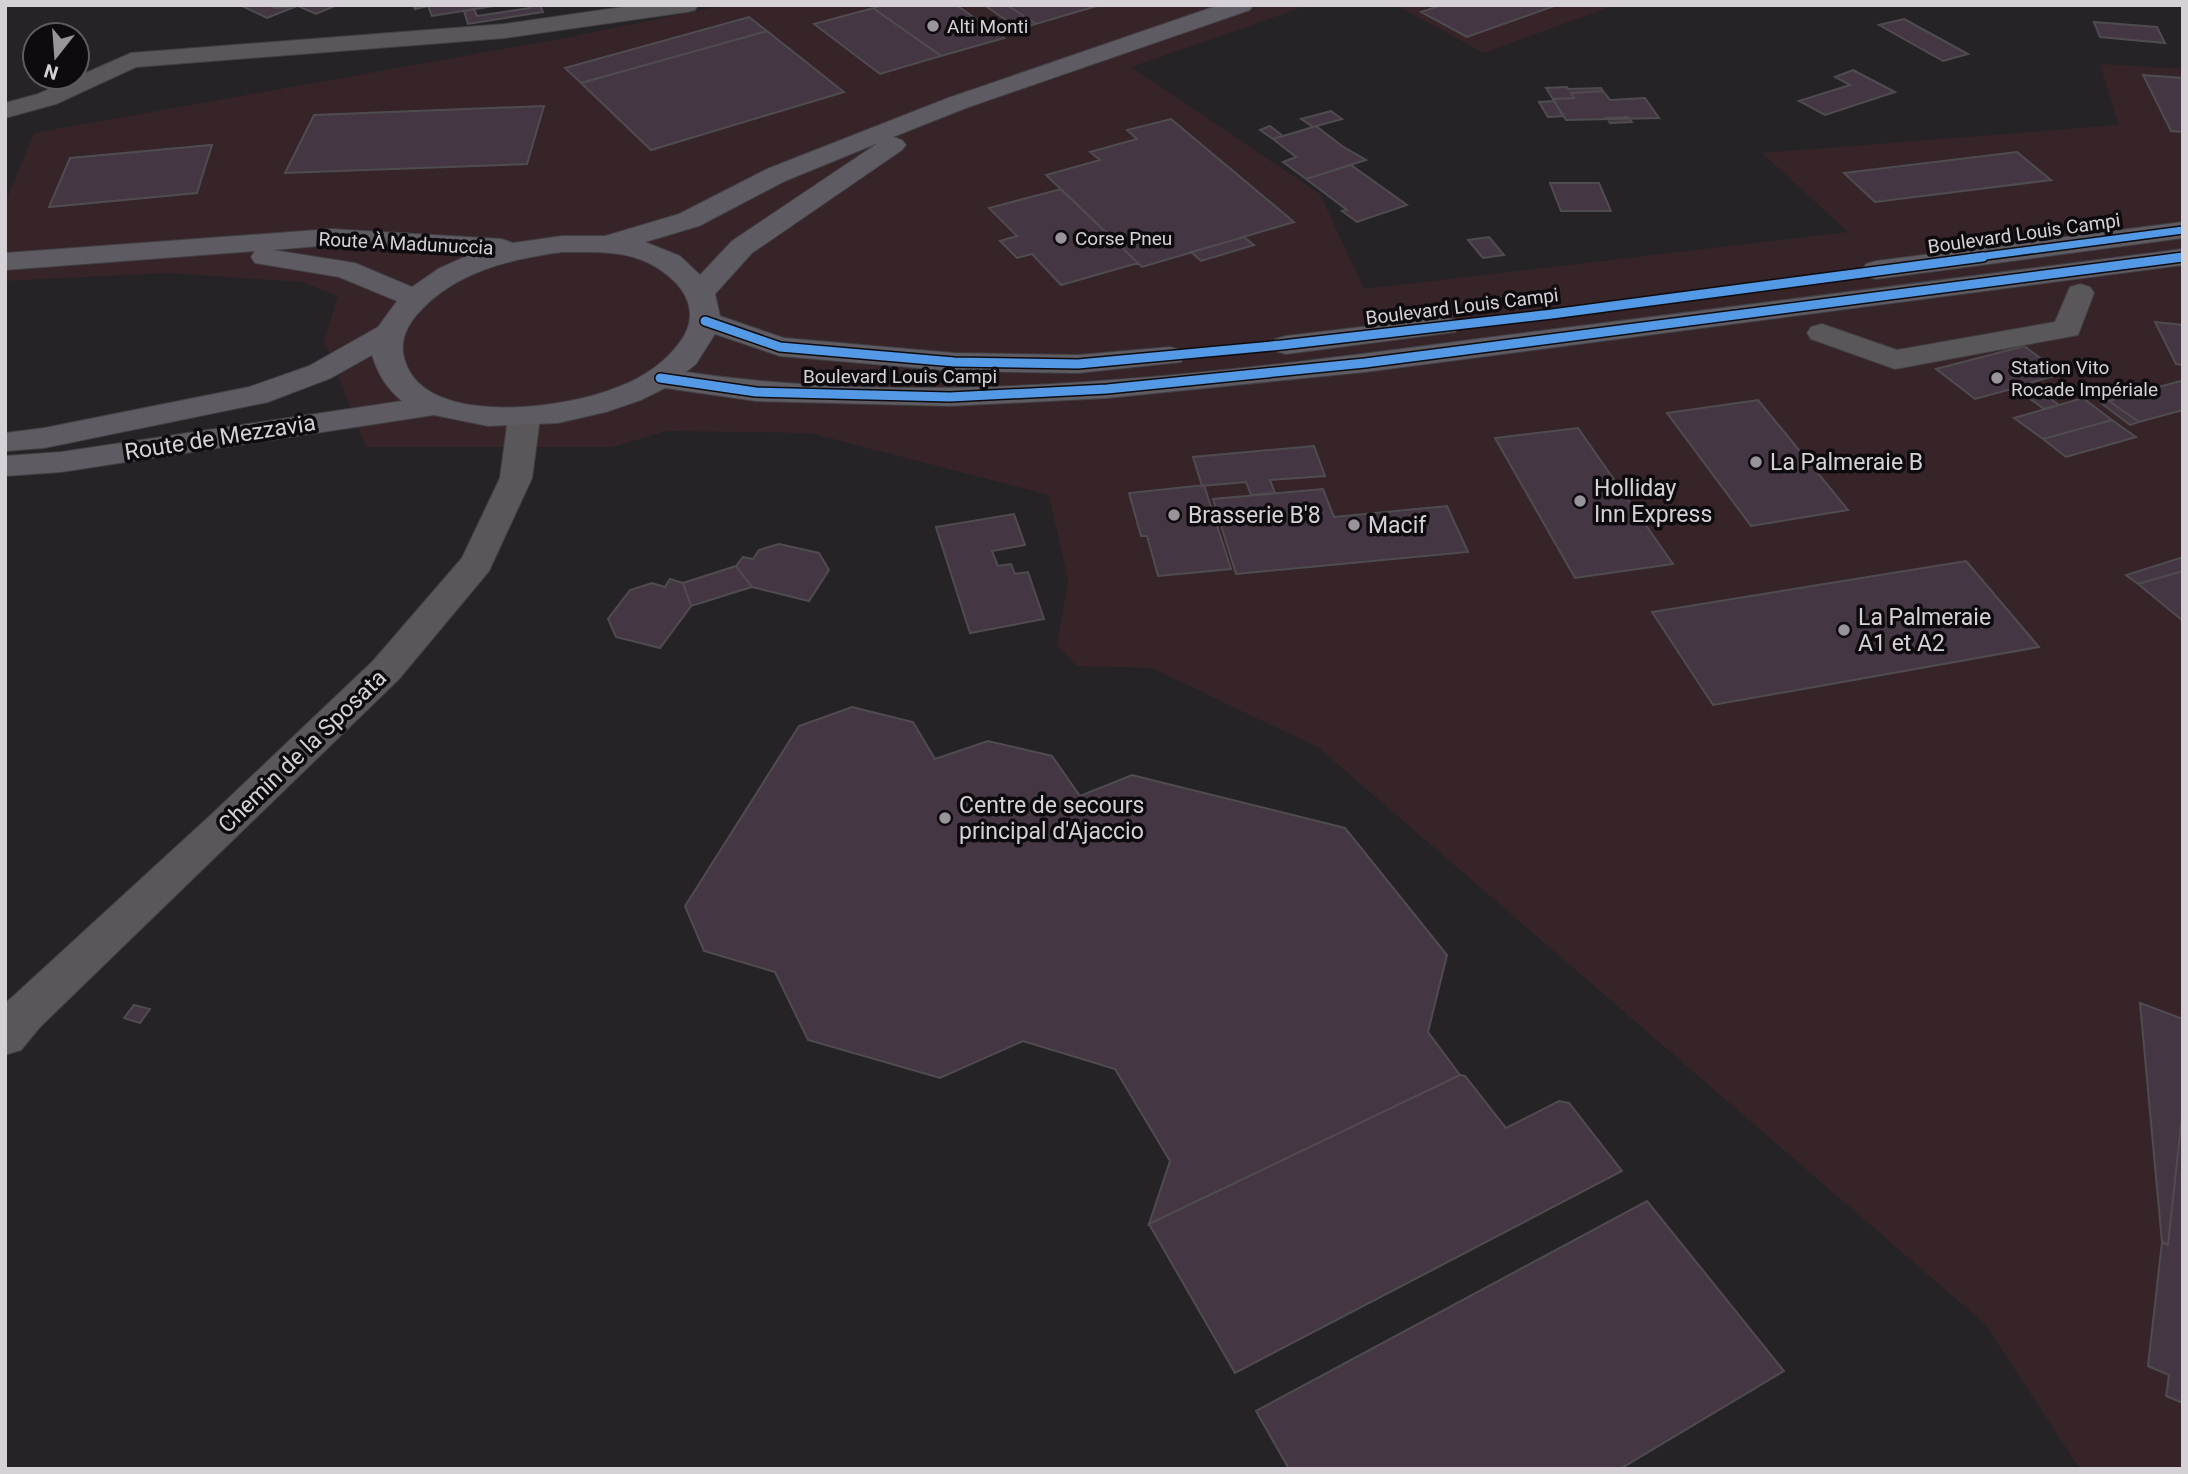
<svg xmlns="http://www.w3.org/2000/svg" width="2188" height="1474" font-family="Roboto,sans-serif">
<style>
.commercial{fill:#362428}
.building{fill:#443743;stroke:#4f4c4f;stroke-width:2}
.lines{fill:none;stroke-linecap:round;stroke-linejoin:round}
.minor-casing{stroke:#423f43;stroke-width:2}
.major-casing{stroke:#423f43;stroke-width:2}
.minor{fill:#59575a;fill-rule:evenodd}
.major{fill:#5e5b63;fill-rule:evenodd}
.cycleway-far1-casing{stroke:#0e0b0f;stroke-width:10}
.cycleway-casing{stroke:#0e0b0f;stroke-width:12}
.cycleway-far1{stroke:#5399e6;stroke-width:7}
.cycleway{stroke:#5399e6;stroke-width:9}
.poi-dot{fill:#989499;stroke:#0e0b0f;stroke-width:2.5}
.labels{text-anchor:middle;stroke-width:7;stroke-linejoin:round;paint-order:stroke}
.far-poi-label{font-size:19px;fill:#d5d1d6;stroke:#0e0b0f;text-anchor:start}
.far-street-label{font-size:19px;fill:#d5d1d6;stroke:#0e0b0f}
.street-label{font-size:23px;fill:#d5d1d6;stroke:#0e0b0f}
.poi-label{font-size:23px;fill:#d5d1d6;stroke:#0e0b0f;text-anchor:start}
</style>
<rect width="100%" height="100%" fill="#262327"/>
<path class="commercial" d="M725 5H1309L1131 67 1320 194 1364 289 1848 232 1762 153 2119 125 2100 64 2183 69V1469H2080L1985 1324 1319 748 1152 668 1077 666 1057 645 1068 580 1049 495 810 433 666 431 613 447H366L324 340 338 296 302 282 168 273 5 281V203L34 133 565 38Z
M1396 5H1615L1484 53Z"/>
<path class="building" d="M240 5H268L276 8 297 6 267 18Z
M296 5H337L316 14Z
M413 5H500L432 16 428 6 415 9Z
M529 5H540L543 12 468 24 464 11 474 9 477 16 530 8Z
M883 5H956L1004 38 941 56 873 8Z
M984 5H1007L1036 24 1019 29Z
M1007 5H1100L1036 24Z
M1442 5H1557L1467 37 1421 12Z
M873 8 941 56 880 74 814 24Z
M749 17 767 31 581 83 565 68Z
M1904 19 1968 54 1943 61 1879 25Z
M2094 22 2157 27 2165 43 2100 37Z
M767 31 844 92 651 150 581 83Z
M1853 70 1895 92 1825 115 1799 101 1850 85 1835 77Z
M2143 75 2183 78V132L2171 131Z
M1567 87 1568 89 1601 88 1603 91 1571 93 1574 98 1553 99 1546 88Z
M1603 91 1610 100 1645 98 1659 118 1566 120 1553 99 1574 98 1571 93Z
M1554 101 1563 116 1548 117 1539 102Z
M544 106 527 164 285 173 314 115Z
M1331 111 1342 119 1313 127 1301 119Z
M1628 117 1632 122 1610 123 1606 118Z
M1171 119 1294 222 1142 267 1046 175 1100 160 1090 152 1137 139 1127 130Z
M1270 126 1283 136 1273 139 1260 130Z
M1316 126 1342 146 1366 160 1306 179 1283 162 1296 157 1273 139Z
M212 145 197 193 49 207 70 158Z
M2017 152 2051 180 1875 202 1844 173Z
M1351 165 1407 205 1357 222 1342 211 1347 210 1306 179Z
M1550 183H1599L1611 211H1561Z
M1061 189 1138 263 1061 285 1032 254 1017 258 1000 241 1017 236 989 208Z
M1244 237 1254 245 1201 261 1191 252Z
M1489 237 1504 255 1483 258 1468 240Z
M2155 322 2183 325V365L2176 364Z
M2024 346 2062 374 2029 383 2059 405 2044 409 2015 388 1975 399 1936 369Z
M2180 381 2183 383V410L2139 422 2109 401Z
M2083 398 2112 420 2043 439 2014 418Z
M1758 400 1848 510 1751 526 1667 413Z
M2109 401 2139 422 2130 425 2101 403Z
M2112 420 2136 437 2066 457 2043 439Z
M1578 428 1673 564 1575 578 1495 438Z
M1314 446 1325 476 1270 480 1275 493 1251 495 1246 482 1202 486 1193 457Z
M1204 485 1231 569 1158 576 1147 536H1141L1129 493Z
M1323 489 1334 517 1447 506 1468 552 1236 574 1213 499Z
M1014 514 1025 545 992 551 998 566 1011 564 1015 574 1028 572 1044 619 970 633 936 527Z
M779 544 819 553 829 570 809 601 752 587 736 566 743 557 753 559 759 550Z
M2183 557V571L2138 584 2126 575Z
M1966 561 2039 647 1713 705 1652 612Z
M736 566 752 587 691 606 683 583Z
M2183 571V621L2138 584Z
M670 579 683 583 691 606 660 648 616 637 608 619 630 590 652 583 665 587Z
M852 707 913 722 935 759 988 741 1052 756 1080 796 1132 775 1345 828 1447 955 1428 1032 1460 1075 1149 1224 1170 1161 1115 1069 1023 1041 940 1078 808 1040 775 972 704 951 685 906 799 726Z
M2140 1003 2183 1019V1106L2168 1245 2162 1242Z
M134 1005 150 1009 140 1023 124 1018Z
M1460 1075 1465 1076 1506 1128 1559 1101 1569 1103 1622 1171 1235 1373 1149 1224Z
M2183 1106V1403L2166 1396 2169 1375 2148 1366 2162 1242 2168 1245Z
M1647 1201 1784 1371 1620 1469H1289L1256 1411Z"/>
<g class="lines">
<g class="minor-casing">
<path id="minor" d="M637 5H698L695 10 687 12 505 38 136 67 56 104 5 118V103L38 94 131 53 505 24Z
M2080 284 2090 287 2094 293 2078 335 1895 369 1811 339 1807 333 1811 327 1822 324 1897 350 2055 322 2070 287Z
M524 408 535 411 540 418 532 478 489 571 399 679 40 1027 21 1050 5 1055V1004L8 1001 214 812 373 661 462 558 500 478 508 418 513 411Z"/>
</g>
<g class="major-casing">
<path id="major" d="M1219 5H1253L1250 10 966 108 893 137 902 140 906 145 902 150 752 253 715 294 720 316 784 338 954 353 1078 355 1170 347 1181 350 1185 356 1181 362 1078 373 954 371 780 356 715 334 696 364 686 372C944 410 1227 372 1485 338 1717 309 1950 279 2183 249V265L1365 372 1107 398 950 406 756 401 665 388 641 400 606 412 558 423 488 426 434 415 61 472 5 476V456L61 452 402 401C386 388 378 374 372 355L331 378 268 402 44 448 5 451V433L44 428 249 387 309 366 378 327 397 301 339 277 255 263 251 257 255 251 5 270V253L331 229 502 239 513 243 562 236H605L679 214 767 169 948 98ZM878 143 732 241 700 275 680 256 645 242 699 226 785 181ZM331 245 471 254 438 269 412 287 355 263 273 250ZM562 252C607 252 642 249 676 283 690 298 695 317 684 336 669 360 645 377 618 387 569 408 426 429 405 361 398 341 408 323 422 309 459 271 511 259 562 252Z
M2183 222V238L1876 279 1866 276 1862 270 1866 264 1876 261Z
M1445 317 1455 320 1460 326 1455 332 1286 354 1275 351 1271 345 1275 339 1286 336Z"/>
</g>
<use href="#minor" class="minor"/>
<use href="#major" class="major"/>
<g class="cycleway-far1-casing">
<path id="cycleway-far1" d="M1970 258 2183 230
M2173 258 2183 257"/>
</g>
<g class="cycleway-casing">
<path id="cycleway" d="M705 321 780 347 954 362 1078 364 1282 345 1552 314 1983 257
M660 378 756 392 950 397 1107 389 1365 363 2183 257"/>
</g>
<use href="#cycleway-far1" class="cycleway-far1"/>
<use href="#cycleway" class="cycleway"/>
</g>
<g class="poi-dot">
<circle cx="933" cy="26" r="7"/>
<circle cx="1061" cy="238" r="7"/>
<circle cx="1997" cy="378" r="7"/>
<circle cx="1756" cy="462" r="7"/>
<circle cx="1580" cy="501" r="7"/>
<circle cx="1174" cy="515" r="7"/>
<circle cx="1354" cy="525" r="7"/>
<circle cx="1844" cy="630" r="7"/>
<circle cx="945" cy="818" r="7"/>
</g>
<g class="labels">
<g class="far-poi-label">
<text x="947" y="33">Alti Monti</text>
<text x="1075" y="245">Corse Pneu</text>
<text x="2011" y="374">Station Vito<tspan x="2011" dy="22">Rocade Impériale</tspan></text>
</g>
<g class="far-street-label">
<text transform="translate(2024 233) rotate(-8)" y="7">Boulevard Louis Campi</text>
<text transform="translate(406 243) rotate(3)" y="7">Route À Madunuccia</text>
<text transform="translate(1462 306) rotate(-7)" y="7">Boulevard Louis Campi</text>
<text x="900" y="383">Boulevard Louis Campi</text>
</g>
<g class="street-label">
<text transform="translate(220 437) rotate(-9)" y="8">Route de Mezzavia</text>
<text transform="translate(302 751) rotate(-44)" y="8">Chemin de la Sposata</text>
</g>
<g class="poi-label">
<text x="1770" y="470">La Palmeraie B</text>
<text x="1594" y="496">Holliday<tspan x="1594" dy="26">Inn Express</tspan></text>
<text x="1188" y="523">Brasserie B'8</text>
<text x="1368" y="533">Macif</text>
<text x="1858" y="625">La Palmeraie<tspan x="1858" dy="26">A1 et A2</tspan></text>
<text x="959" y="813">Centre de secours<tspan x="959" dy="26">principal d'Ajaccio</tspan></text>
</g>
</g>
<rect width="2188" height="1474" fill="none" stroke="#d5d1d6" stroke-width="14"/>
<g transform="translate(56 56) rotate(197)"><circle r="33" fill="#0e0b0f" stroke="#5e5a5f" stroke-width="2"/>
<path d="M0-5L12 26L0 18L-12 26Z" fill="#989499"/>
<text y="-10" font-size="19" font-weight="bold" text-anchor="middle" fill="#d5d1d6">N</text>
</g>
</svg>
